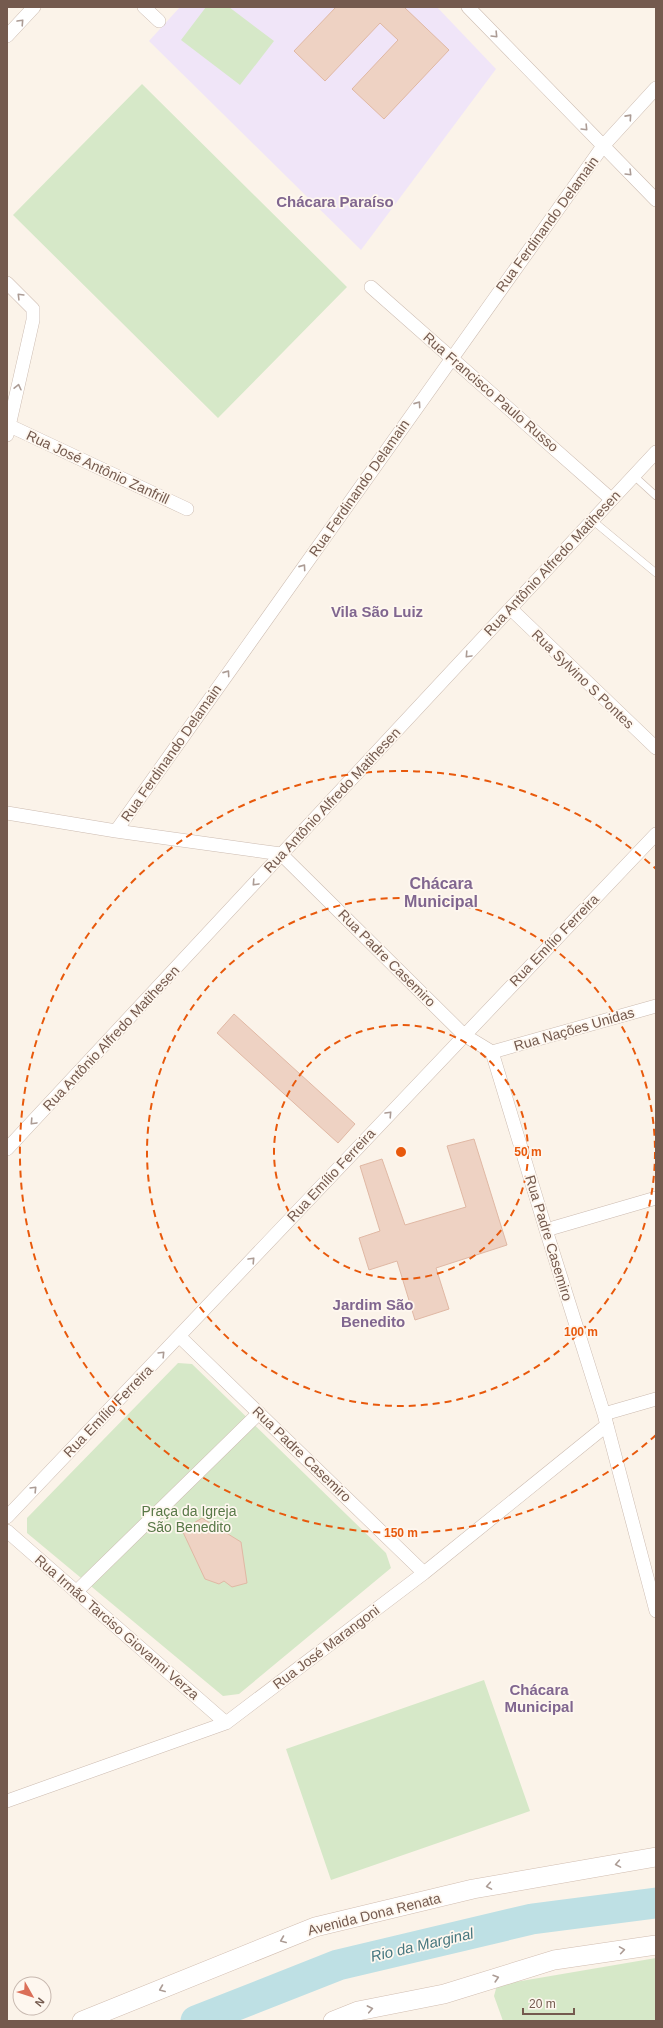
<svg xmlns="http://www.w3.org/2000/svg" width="663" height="2028" font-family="Helvetica,sans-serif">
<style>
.education{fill:#f0e5f8}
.green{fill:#d6e8c8}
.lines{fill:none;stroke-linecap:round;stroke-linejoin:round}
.river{stroke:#bee0e4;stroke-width:31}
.building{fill:#eed2c3;stroke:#e0b8a4}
.lane-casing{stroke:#ccbbb0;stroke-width:8}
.street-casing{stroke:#ccbbb0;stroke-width:14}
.secondary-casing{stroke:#d1bdb0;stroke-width:20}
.lane{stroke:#fff;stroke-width:7}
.street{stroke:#fff;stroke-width:13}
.secondary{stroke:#fff;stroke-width:19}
.oneway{stroke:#ac9c95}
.ring{fill:none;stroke:#e8590c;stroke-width:2;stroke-dasharray:7 5}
.labels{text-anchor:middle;stroke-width:3.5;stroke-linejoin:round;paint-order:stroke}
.street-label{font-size:14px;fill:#745a4e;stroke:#fef7ef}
.park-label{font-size:14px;fill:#587847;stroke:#fef7ef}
.neighbourhood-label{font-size:15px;font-weight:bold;fill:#80668f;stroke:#fef7ef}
.water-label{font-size:15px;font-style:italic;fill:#46777f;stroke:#fef7ef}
.quarter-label{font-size:16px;font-weight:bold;fill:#80668f;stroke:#fef7ef}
.centre{fill:#e8590c;stroke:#fef7ef;stroke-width:2}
.ring-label{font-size:12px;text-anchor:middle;font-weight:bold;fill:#e8590c;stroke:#fef7ef;stroke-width:3.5;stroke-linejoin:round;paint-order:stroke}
</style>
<rect width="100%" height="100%" fill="#fbf3e9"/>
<path class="education" d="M180 7H437L496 69 361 250 149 41Z"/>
<path class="green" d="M206 7H229L274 41 240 85 181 40Z
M142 84 347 287 218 418 13 215Z
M178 1363 192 1364 386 1553 391 1568 239 1694 223 1696 27 1533V1518Z
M484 1680 530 1811 331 1880 286 1749Z
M656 1958V2021H503L494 1996 497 1985Z"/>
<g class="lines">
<path class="river" d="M196 2021 338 1965 532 1919 656 1903"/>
</g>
<path class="building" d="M336 7H404L449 50 384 119 352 89 398 40 380 23 325 81 294 51Z
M234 1014 355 1124 338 1143 217 1033Z
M474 1139 507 1245 436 1268 449 1309 415 1320 397 1261 369 1270 359 1238 380 1231 360 1166 382 1159 405 1225 466 1207 447 1146Z
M202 1518 241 1542 247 1583 232 1587 224 1581 219 1584 205 1579 182 1530Z"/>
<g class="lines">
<g class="lane-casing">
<path id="lane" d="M633 475 656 496
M592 520 656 573"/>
</g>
<g class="street-casing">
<path id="street" d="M144 7 159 21
M468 7 656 200
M7 36 34 7
M7 283 33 309V320L7 435
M371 287 611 499
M10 426 187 509
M511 609 656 748
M7 813 116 831 281 854 464 1035 492 1052 546 1230 604 1414 656 1611
M116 831 603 146 656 88
M492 1052 656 1006
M7 1149 656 452
M546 1230 656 1198
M179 1336 424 1573
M604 1414 656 1399
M7 1517 656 834
M7 1531 226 1723
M76 1592 259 1413
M7 1801 226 1723 424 1573 607 1425"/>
</g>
<g class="secondary-casing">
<path id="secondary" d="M82 2021 315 1927 473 1889 656 1857
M333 2021 358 2011 444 1994 554 1960 656 1945"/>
</g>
<use href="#lane" class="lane"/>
<use href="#street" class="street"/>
<use href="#secondary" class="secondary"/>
</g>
<defs><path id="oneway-chevron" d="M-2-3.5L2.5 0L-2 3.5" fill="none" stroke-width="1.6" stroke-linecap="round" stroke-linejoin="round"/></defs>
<g class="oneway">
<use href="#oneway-chevron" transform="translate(21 22) rotate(-47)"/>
<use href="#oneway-chevron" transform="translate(495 35) rotate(46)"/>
<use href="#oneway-chevron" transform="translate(629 117) rotate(-48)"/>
<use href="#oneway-chevron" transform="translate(585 128) rotate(46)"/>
<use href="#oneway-chevron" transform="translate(629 173) rotate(45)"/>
<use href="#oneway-chevron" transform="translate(20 296) rotate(-135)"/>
<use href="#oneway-chevron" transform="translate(18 387) rotate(-77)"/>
<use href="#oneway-chevron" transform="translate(418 404) rotate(-55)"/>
<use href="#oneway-chevron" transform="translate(303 567) rotate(-55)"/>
<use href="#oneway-chevron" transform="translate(468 655) rotate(133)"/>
<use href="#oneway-chevron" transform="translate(227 673) rotate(-55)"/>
<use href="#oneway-chevron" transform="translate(255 883) rotate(133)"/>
<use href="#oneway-chevron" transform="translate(389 1114) rotate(-47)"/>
<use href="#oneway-chevron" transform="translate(33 1122) rotate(133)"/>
<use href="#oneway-chevron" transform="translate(252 1260) rotate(-47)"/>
<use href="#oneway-chevron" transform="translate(162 1354) rotate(-46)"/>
<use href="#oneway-chevron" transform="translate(34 1489) rotate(-46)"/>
<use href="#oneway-chevron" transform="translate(618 1864) rotate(170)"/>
<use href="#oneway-chevron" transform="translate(489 1886) rotate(170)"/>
<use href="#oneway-chevron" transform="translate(283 1940) rotate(158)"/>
<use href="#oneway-chevron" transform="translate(622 1950) rotate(-9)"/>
<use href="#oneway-chevron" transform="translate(496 1978) rotate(-17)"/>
<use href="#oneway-chevron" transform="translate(162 1989) rotate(158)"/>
<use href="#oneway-chevron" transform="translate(370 2009) rotate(-11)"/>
</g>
<g class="ring">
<circle cx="401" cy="1152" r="127"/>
<circle cx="401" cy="1152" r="254"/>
<path d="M656 1435A381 381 0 1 1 656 869"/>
</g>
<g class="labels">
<g class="street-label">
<text transform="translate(547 224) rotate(-54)" y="5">Rua Ferdinando Delamain</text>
<text transform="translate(491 392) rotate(41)" y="5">Rua Francisco Paulo Russo</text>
<text transform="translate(98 467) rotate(25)" y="5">Rua José Antônio Zanfrill</text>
<text transform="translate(359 488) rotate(-55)" y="5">Rua Ferdinando Delamain</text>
<text transform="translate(552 563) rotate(-47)" y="5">Rua Antônio Alfredo Matihesen</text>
<text transform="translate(583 679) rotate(44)" y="5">Rua Sylvino S Pontes</text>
<text transform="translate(171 753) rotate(-55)" y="5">Rua Ferdinando Delamain</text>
<text transform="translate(332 800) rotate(-47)" y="5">Rua Antônio Alfredo Matihesen</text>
<text transform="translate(554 940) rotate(-46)" y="5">Rua Emílio Ferreira</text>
<text transform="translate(387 958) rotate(45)" y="5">Rua Padre Casemiro</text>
<text transform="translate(574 1029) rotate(-16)" y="5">Rua Nações Unidas</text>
<text transform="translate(111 1038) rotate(-47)" y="5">Rua Antônio Alfredo Matihesen</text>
<text transform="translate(331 1175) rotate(-47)" y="5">Rua Emílio Ferreira</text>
<text transform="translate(549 1238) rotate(73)" y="5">Rua Padre Casemiro</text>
<text transform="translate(108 1411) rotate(-46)" y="5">Rua Emílio Ferreira</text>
<text transform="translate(302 1454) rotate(44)" y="5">Rua Padre Casemiro</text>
<text transform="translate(117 1627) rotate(41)" y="5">Rua Irmão Tarciso Giovanni Verza</text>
<text transform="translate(326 1647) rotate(-37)" y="5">Rua José Marangoni</text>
<text transform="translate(374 1914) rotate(-14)" y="5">Avenida Dona Renata</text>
</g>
<g class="park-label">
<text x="189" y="1516">Praça da Igreja<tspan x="189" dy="16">São Benedito</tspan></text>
</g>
<g class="neighbourhood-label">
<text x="335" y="207">Chácara Paraíso</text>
<text x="377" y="617">Vila São Luiz</text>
<text x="373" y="1310">Jardim São<tspan x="373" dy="17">Benedito</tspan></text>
<text x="539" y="1695">Chácara<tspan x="539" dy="17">Municipal</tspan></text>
</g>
<g class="water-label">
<text transform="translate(422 1945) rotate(-13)" y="5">Rio da Marginal</text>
</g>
<g class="quarter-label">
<text x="441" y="889">Chácara<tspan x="441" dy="18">Municipal</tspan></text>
</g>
</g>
<circle cx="401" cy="1152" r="6" class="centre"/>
<g class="ring-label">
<text x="528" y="1156">50 m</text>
<text x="581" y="1336">100 m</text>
<text x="401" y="1537">150 m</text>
</g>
<rect width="663" height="2028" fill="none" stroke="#745a4e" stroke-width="16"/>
<g transform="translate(32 1996) rotate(129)"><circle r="19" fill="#fef7ef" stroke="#c7b8af"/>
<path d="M0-3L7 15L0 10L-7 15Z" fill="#db6f58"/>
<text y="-6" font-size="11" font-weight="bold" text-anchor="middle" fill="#745a4e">N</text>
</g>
<path d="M523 2008v6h51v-6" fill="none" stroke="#745a4e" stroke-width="2"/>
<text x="529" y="2008" font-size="12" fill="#745a4e" stroke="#fef7ef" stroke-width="3" paint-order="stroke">20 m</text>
</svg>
